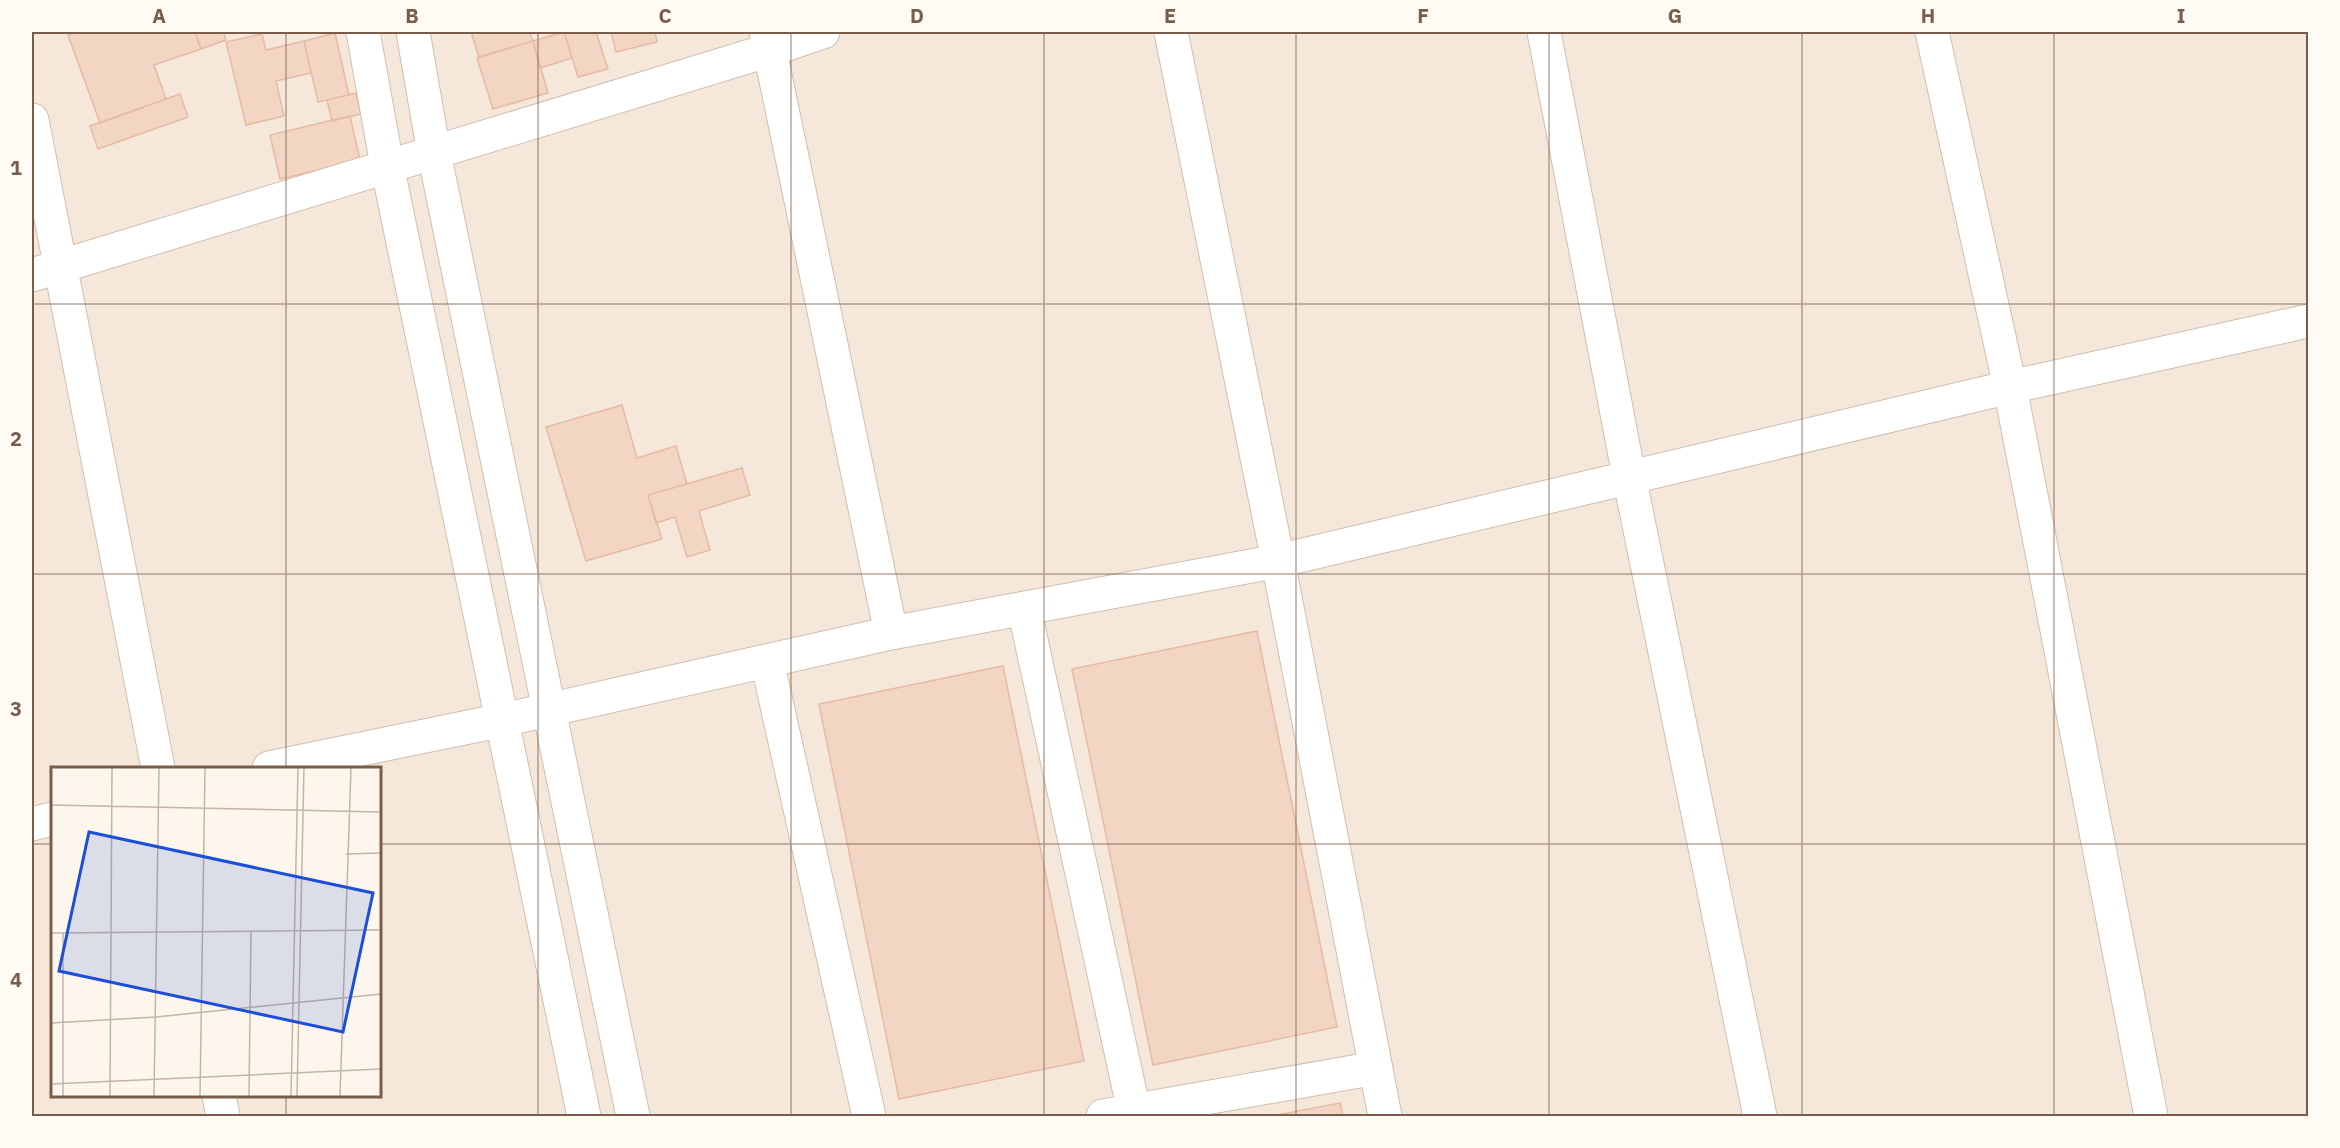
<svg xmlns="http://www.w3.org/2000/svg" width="2340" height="1148" font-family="'IBM Plex Sans',sans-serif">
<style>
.residential{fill:#f5e8da;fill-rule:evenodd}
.building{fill:#f3d5c3;stroke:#e6bba3;stroke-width:1.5}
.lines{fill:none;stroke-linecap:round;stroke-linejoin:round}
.minor-casing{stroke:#d1beb0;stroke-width:35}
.minor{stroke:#fff;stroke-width:33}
.grid{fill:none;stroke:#7a5c4d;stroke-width:1.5;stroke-opacity:0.55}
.inset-road{fill:none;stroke:#c5b3a7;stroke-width:1.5}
.view{fill:#1d4ed8;fill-opacity:0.15;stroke:#1d4ed8;stroke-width:3}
.inset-edge{fill:none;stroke:#7a5c4d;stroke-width:3}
.neatline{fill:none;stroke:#7a5c4d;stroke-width:2}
.grid-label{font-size:20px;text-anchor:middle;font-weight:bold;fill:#7a5c4d}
</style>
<rect width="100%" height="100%" fill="#fdf6ec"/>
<path class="residential" d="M32 32H2308V1116H32ZM52 768H380V1096H52Z"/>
<path class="building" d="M77 32H195L201 49 154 65 166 99 100 123 68 35Z
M195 32H223L226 40 201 49Z
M471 32H529L533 41 479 57Z
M564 32 572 58 540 68 533 41Z
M564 32H596L608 69 578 77Z
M611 32H655L657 42 616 52Z
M335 33 349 95 318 102 304 41Z
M262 34 266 50 304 41 311 73 276 81 284 116 246 125 226 42Z
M533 41 548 93 493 109 477 58Z
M356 93 361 114 332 121 327 100Z
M180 94 188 117 98 149 90 126Z
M350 116 360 160 280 179 270 135Z
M622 405 637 458 676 446 687 484 648 495 662 539 586 561 546 427Z
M742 468 750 495 699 511 710 550 687 557 675 517 656 523 648 495Z
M1257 631 1337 1027 1153 1065 1072 669Z
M1003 666 1084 1061 899 1099 819 704Z
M1340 1103 1343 1116H1272Z"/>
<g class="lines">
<g class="minor-casing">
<path id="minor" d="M363 32 387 165 584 1116
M413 32 434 153 633 1116
M766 32 891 633
M1171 32 1278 561 1385 1116
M1544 32 1629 476 1760 1116
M1932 32 2010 387 2151 1116
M32 120 158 768
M32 275 770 50 823 32
M1024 608 1134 1111
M767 661 869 1116
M269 768 503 720 891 633 1278 561 2010 387 2308 321
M32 824 52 819
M219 1096 223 1116
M1103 1116 1376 1068"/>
</g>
<use href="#minor" class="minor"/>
</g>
<path class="grid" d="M286 32V768M538 32V1116M791 32V1116M1044 32V1116M1296 32V1116M1549 32V1116M1802 32V1116M2054 32V1116M32 304H2308M32 574H2308M32 844H52M380 844H2308M286 1096V1116"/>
<g transform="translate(51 767)">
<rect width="330" height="330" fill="#fdf6ec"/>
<path class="inset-road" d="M0 38 330 45M295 87 330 86M0 166 330 163M0 256 105 250 330 227M0 317 330 302M12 329V166M59 329 61 1M103 329 108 1M149 329 154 1M198 329 200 165M240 329 247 1M246 329 253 1M289 329 300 1"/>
<path class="view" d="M38 65 322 126 292 265 8 204Z"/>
<rect width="330" height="330" class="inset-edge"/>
</g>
<rect width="2340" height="1148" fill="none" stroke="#fffaf3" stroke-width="66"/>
<rect x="33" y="33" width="2274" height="1082" class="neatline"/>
<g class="grid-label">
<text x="159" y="23">A</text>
<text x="412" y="23">B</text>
<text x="665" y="23">C</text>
<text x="917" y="23">D</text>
<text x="1170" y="23">E</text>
<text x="1423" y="23">F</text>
<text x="1675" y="23">G</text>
<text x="1928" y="23">H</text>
<text x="2181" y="23">I</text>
<text x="16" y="175">1</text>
<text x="16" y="446">2</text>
<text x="16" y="716">3</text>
<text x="16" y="987">4</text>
</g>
</svg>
